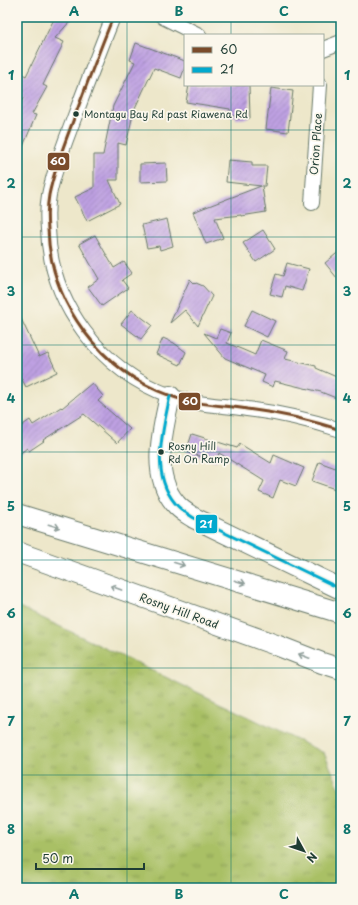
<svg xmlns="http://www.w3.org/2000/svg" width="358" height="905" font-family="'Playpen Sans',sans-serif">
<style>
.grass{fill:url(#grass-tufts);stroke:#647e4c}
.building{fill:url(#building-hatch)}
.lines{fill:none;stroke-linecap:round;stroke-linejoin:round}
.street-casing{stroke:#677868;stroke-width:16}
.secondary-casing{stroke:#677868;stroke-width:22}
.street{stroke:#fff;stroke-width:14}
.secondary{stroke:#fff;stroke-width:20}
.bus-1-casing{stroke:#fbf7ec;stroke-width:6}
.bus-2-casing{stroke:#fbf7ec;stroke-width:6}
.bus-1{stroke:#7a4b2a;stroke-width:3}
.bus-2{stroke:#00a9ce;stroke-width:3}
.oneway{stroke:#8f9e9a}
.grid{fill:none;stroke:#0f766e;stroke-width:1;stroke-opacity:0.55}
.bus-dot{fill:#1f3d34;stroke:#fbf7ec;stroke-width:1.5}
.labels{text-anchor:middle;stroke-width:3.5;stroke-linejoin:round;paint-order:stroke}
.bus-label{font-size:10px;fill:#1f3d34;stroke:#fbf7ec;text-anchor:start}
.street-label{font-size:11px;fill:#1f3d34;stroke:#fbf7ec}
.line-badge{stroke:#fbf7ec;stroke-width:1.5}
.badge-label{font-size:11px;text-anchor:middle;font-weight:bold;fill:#fff}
.neatline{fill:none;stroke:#0f766e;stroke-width:1.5}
.grid-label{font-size:13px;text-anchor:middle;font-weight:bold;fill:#0f766e}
</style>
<defs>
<pattern id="grass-tufts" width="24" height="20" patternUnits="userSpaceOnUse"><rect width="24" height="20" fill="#a9c065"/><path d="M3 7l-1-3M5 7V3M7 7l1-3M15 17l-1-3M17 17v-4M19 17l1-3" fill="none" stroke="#899d54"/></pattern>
<pattern id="building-hatch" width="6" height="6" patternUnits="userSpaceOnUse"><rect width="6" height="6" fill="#bea0e2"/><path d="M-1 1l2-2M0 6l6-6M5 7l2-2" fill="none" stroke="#9a84b8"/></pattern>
</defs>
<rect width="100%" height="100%" fill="#fbf7ec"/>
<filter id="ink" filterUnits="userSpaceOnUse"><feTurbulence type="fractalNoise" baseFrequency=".025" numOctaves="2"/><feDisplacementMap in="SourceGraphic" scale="8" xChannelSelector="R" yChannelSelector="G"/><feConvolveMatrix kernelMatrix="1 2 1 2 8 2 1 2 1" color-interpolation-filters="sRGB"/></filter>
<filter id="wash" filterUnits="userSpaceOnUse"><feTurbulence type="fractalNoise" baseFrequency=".012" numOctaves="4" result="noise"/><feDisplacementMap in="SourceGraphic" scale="16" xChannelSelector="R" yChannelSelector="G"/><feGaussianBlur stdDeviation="0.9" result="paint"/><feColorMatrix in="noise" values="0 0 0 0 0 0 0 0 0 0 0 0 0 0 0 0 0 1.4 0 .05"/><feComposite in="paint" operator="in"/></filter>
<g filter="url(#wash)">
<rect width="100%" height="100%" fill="#ede7ca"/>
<path class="grass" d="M17 606 324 753 341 792V888H17Z"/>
<g id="blocks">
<path class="building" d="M55 17H74L55 38 64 42 43 85 47 87 32 114 36 115 17 161V112L23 98 17 95V71L26 76Z
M136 43 185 61V67L181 78 154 68 134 110 126 145 118 143V180H109L120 204 87 221 75 197 94 188V155H103L113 106 135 62 130 60Z
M189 85H249L250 118 236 119V116H230V109L186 102Z
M271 88 293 91 288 132 266 129Z
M228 160 252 162V166H267L265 186H262L266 212 241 216V215L215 218 223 238 206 244 193 212 261 186 226 182Z
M166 163 167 181 140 182V164Z
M167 219 173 246 160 250 159 246 147 248 142 225Z
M263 230 275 249 256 262 243 243Z
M95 235 114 268 124 262 132 273 122 280 128 288 102 306 88 287 99 279 79 244Z
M341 250V283L325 263Z
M287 263 309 269 302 291 285 286 282 297 270 294 276 274 283 276Z
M190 279 195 284 196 283 203 286 212 296 198 326 185 310 170 323Z
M17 310 39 357 48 353 57 372 26 387 17 370Z
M132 310 152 325 141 339 121 324Z
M252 310 275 321 267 337 244 326Z
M220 329 231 333 227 343 255 355 261 340 288 351 285 359 316 366V368L341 379V400L321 392 275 381 273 387 262 382 265 375 225 358 204 333 216 338Z
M163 338 174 343 186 352 180 365 156 354Z
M92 383 103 396 98 401 130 429 117 443 84 414 43 440 44 441 29 451 27 448 17 456V429L30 420 33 425 61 407 62 408Z
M192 434 237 448 240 444 271 463 274 455 304 468 296 486 280 480 273 498 259 492 264 481 219 453 216 461 186 452Z
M319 462 341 470V482L338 490 312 481Z"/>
</g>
</g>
<g filter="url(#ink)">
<use href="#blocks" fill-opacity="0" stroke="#677868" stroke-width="1"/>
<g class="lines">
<g class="street-casing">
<path id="street" d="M113 17C99 52 86 86 73 121 64 145 54 170 49 195 47 206 47 218 48 229 50 304 101 371 171 396 195 405 222 405 247 409 280 413 310 420 341 430
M163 17 199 35
M323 49 341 42
M312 203 320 85"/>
</g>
<g class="secondary-casing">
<path id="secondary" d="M170 396C163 430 150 473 175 503 180 510 188 514 194 518L341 589
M17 514 341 613
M17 552 276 645 322 663 341 669"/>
</g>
<use href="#street" class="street"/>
<use href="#secondary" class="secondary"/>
<g class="bus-1-casing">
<path id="bus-1" d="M113 17C99 52 86 86 73 121 64 145 54 170 49 195 47 206 47 218 48 229 50 304 101 371 171 396 195 405 222 405 247 409 280 413 310 420 341 430"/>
</g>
<g class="bus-2-casing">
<path id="bus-2" d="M170 396C163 430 150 473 175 503 180 510 188 514 194 518L341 589"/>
</g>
<use href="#bus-1" class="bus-1"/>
<use href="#bus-2" class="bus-2"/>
</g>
<defs><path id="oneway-shaft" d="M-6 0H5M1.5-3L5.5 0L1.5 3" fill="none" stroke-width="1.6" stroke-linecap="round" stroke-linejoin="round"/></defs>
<g class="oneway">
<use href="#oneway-shaft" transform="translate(54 526) rotate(17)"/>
<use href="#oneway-shaft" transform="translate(179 564) rotate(17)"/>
<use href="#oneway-shaft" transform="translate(240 582) rotate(17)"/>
<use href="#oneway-shaft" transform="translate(116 588) rotate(-160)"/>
<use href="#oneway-shaft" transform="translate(304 656) rotate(-159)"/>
</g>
</g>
<path class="grid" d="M127 17V888M231 17V35M231 85V888M17 130H341M17 237H341M17 345H341M17 452H341M17 560H341M17 668H341M17 775H341"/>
<g class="bus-dot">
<circle cx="76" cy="114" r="3.5"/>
<circle cx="161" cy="452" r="3.5"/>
</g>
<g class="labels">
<g class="bus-label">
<text x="84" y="118">Montagu Bay Rd past Riawena Rd</text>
<text x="168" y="450">Rosny Hill<tspan x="168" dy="13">Rd On Ramp</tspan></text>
</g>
<g class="street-label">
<text transform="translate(316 144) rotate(-86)" y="4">Orion Place</text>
<text transform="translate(179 611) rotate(20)" y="4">Rosny Hill Road</text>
</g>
</g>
<g class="line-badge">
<rect x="47" y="152" width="23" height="19" rx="4" fill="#7a4b2a"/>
<rect x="178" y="392" width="23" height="19" rx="4" fill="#7a4b2a"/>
<rect x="195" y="514" width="23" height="20" rx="4" fill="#00a9ce"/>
</g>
<g class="badge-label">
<text x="58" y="165">60</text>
<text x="190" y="405">60</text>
<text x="206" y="528">21</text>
</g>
<rect width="358" height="905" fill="none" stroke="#fbf7ec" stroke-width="44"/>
<rect x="184" y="34" width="140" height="52" fill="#fbf7ec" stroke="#a3ada2"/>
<rect x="192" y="47" width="20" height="6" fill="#7a4b2a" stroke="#a3ada2"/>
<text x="220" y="54" font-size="12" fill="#1f3d34">60</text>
<rect x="192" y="67" width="20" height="6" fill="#00a9ce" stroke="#a3ada2"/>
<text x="220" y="74" font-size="12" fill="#1f3d34">21</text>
<g transform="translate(304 851) rotate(130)" stroke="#fbf7ec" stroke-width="3" paint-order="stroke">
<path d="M0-3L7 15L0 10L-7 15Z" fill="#1f3d34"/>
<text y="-6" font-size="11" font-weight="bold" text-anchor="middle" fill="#1f3d34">N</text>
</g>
<path d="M36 863v6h108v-6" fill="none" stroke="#1f3d34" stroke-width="2"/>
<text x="42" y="863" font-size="12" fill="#1f3d34" stroke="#fbf7ec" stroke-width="3" paint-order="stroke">50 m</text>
<rect x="22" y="22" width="314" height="861" class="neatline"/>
<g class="grid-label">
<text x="74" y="16">A</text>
<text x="179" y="16">B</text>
<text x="284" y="16">C</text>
<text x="11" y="80">1</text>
<text x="347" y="80">1</text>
<text x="11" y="188">2</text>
<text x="347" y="188">2</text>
<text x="11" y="296">3</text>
<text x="347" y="296">3</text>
<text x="11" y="403">4</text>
<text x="347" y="403">4</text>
<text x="11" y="511">5</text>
<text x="347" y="511">5</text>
<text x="11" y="618">6</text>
<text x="347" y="618">6</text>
<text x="11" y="726">7</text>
<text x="347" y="726">7</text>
<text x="11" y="834">8</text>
<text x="347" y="834">8</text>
<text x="74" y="899">A</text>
<text x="179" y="899">B</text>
<text x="284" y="899">C</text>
</g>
</svg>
